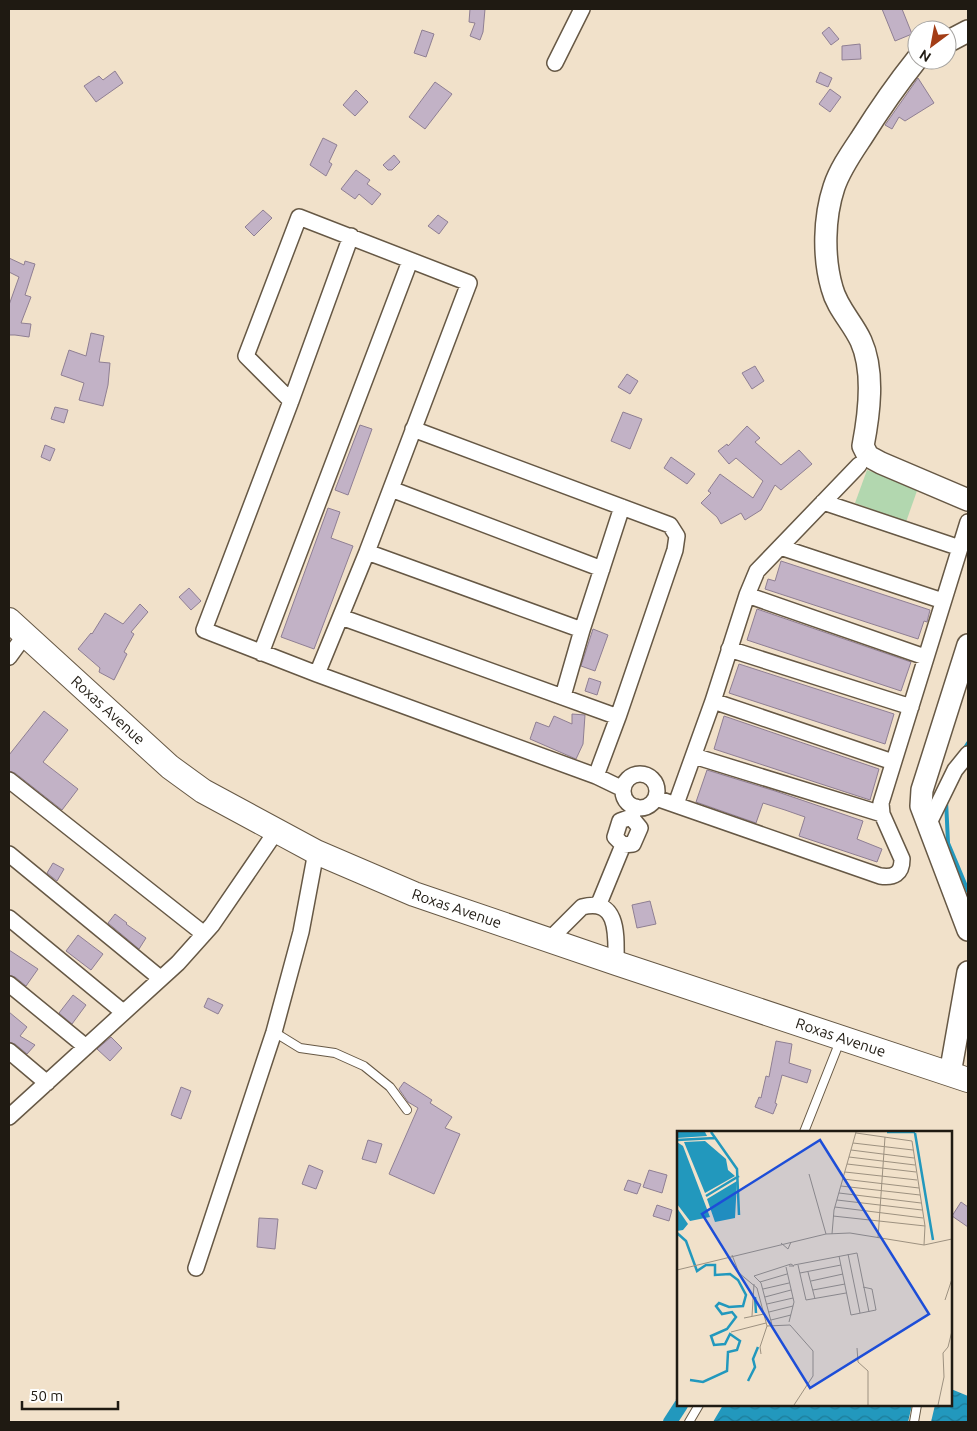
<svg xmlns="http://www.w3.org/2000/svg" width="977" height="1431" font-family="Ubuntu,sans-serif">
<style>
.garden{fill:#b2d7af}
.water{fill:url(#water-waves)}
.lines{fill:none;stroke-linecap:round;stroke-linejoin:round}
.stream{stroke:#2298bd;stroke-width:4}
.canal{stroke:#2298bd;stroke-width:14}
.building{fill:#c2b2c6;stroke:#8f7f93}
.lane-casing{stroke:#665845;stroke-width:10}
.street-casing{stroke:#665845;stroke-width:18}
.secondary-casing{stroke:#665845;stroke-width:24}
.primary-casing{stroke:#665845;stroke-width:26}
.lane{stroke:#fff;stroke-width:8}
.street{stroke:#fff;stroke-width:15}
.secondary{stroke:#fff;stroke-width:21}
.primary{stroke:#fff;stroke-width:24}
.labels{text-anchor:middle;stroke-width:4.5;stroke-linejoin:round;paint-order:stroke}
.street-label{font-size:15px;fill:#1f1a12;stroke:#fff}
.inset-river{fill:none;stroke:#2298bd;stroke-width:2.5}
.inset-road{fill:none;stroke:#9d9180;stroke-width:1}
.view{fill:#1d4ed8;fill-opacity:0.15;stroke:#1d4ed8;stroke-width:2.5}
.inset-edge{fill:none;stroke:#1f1a12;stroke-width:2.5}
</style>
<defs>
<pattern id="water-waves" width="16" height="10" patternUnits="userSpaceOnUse" patternTransform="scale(1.25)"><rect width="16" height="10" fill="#2298bd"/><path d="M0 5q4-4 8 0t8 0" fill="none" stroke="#1d7b98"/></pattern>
</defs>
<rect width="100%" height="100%" fill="#f1e1ca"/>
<path class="garden" d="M867 470 918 488 906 522 855 503Z"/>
<path class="water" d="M951 1389 968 1396V1422H931L935 1405H951Z
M723 1405H912L908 1422H713Z"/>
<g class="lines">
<path class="stream" d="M963 751 968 743
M946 800 948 843 968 891"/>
<path class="canal" d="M670 1422 681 1405"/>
</g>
<path class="building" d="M470 9H485L483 32 480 40 470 36 475 23 469 22Z
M882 9H902L912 34 895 41Z
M829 27 839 39 831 45 822 33Z
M422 30 434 34 426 57 414 53Z
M860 44 861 59 842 60V46Z
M115 71 123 83 96 102 84 86 99 76 103 80Z
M820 72 832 78 828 87 816 82Z
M918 78 934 103 905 121 899 117 892 129 885 125Z
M435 82 452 94 425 129 409 117Z
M830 89 841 97 830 112 819 104Z
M356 90 368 102 355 116 343 105Z
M323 138 337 145 329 162 332 164 326 176 310 165Z
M394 155 400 162 392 170H388L383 165Z
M356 170 370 180 367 184 381 194 372 205 359 194 355 199 341 189Z
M263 210 272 218 254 236 245 227Z
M438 215 448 222 439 234 428 226Z
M9 258 24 265 25 261 35 264 25 295 31 297 21 323 31 324 29 337 15 335H9V305L19 277 9 272Z
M91 333 104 336 99 362 110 363 108 385 103 406 79 400 84 383 61 375 69 350 86 356Z
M755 366 764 381 752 389 742 373Z
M627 374 638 381 630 394 618 387Z
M55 407 68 410 64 423 51 419Z
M623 412 642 419 630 449 611 441Z
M360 425 372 429 348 495 335 490Z
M747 426 760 438 755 442 781 465 799 450 812 464 781 490 775 485 761 510 745 520 741 513 721 524 717 517 701 503 711 493 708 491 720 474 753 498 763 481 736 458 729 464 718 451 727 444 728 446Z
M45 445 55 449 50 461 41 457Z
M671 457 695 474 687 484 664 468Z
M328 508 340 512 331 538 353 546 314 649 281 637Z
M781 561 930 610 927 622 924 621 918 639 765 589 768 579 775 581Z
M189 588 201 601 191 610 179 597Z
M140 604 148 612 131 632 134 634 124 652 127 654 114 680 99 672 100 668 78 649 91 633 92 634 105 613 123 624Z
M757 609 911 662 901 691 747 640Z
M593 629 608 635 595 671 581 666Z
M739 664 894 714 885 744 729 693Z
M589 678 601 682 597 695 585 691Z
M44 711 68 730 43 762 78 789 62 810 15 773 9 771V755Z
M572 714 585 715 583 744 576 759 530 739 536 722 549 727 554 716 572 724Z
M724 716 879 769 870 800 714 749Z
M707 770 775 791 863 821 857 839 882 849 877 862 799 836 805 817 785 810 763 803 756 823 696 802Z
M53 863 64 869 57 881 47 873Z
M650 901 656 924 637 928 632 905Z
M115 914 127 923 126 924 146 938 139 949 108 923Z
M78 935 103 954 91 970 66 951Z
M9 950 38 969 26 986 15 977 9 975Z
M73 995 86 1005 72 1024 59 1013Z
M208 998 223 1005 218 1014 204 1007Z
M9 1012 27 1027 20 1036 35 1045 27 1054 15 1044 9 1042Z
M111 1037 122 1048 110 1061 97 1049Z
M776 1041 792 1044 789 1063 811 1070 807 1083 782 1075 775 1103 777 1104 773 1114 755 1107 759 1097 761 1098 766 1076 769 1077Z
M404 1082 432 1100 430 1103 452 1117 445 1128 460 1134 434 1194 389 1174 418 1108 408 1102 399 1089Z
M181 1087 191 1091 181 1119 171 1115Z
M368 1140 382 1144 376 1163 362 1159Z
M309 1165 323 1171 316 1189 302 1184Z
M649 1170 667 1175 662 1193 643 1187Z
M628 1180 641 1184 637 1194 624 1190Z
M961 1202 968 1207V1227L952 1216Z
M657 1205 672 1210 669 1221 653 1216Z
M259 1218 278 1219 275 1249 257 1247Z"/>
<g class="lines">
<g class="lane-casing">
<path id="lane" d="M274 1032 300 1048 335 1053 364 1066 390 1087 407 1110
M804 1132 840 1041
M689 1422 699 1405
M914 1422 917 1405"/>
</g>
<g class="street-casing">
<path id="street" d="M555 63 582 9
M351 236 291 401 204 630 317 674 596 776 623 789
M291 401 246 356 299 217 469 283 367 552 317 674
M413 429 670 525 677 536 675 550 618 717 596 776
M391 489 602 569
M823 502 960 548
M780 547 943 601
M367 552 582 630
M747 595 925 657
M341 617 618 717
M729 649 911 707
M261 653 410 261
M9 657 25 635
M563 696 582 630 622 507
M713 701 893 762
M694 756 882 814
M623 791a17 17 0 1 1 34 0a17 17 0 1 1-34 0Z
M9 780 204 934
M656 798 880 876C894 878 902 874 902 859L882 814 881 803 968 522
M676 804 713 701 747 595 757 571 859 465
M928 825 955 770 968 754
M623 845 615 837 620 821 631 817 636 807
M623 845 633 844 640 828 631 817
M9 854 160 978
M598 906 623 845
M9 918 123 1012
M549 940 582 907C620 897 616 938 616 963
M9 984 86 1047
M9 1051 47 1083
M9 1117 178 963 212 925 277 830
M196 1268 274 1032 301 932 316 852"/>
</g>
<g class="secondary-casing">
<path id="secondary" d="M947 42 968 31
M917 59C897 84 879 110 862 137 852 152 840 169 834 187 824 217 823 257 832 288 837 308 853 323 861 341 875 372 869 415 863 446L868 456 881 463 968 500
M968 645 922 790 921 806 968 930
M950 1074 968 972"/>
</g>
<g class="primary-casing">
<g id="primary">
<path id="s1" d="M9 620 170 767 203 791 316 852 414 894 616 963 968 1080"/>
</g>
</g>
<use href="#lane" class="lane"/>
<use href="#street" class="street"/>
<use href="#secondary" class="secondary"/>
<use href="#primary" class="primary"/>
</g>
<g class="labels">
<g class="street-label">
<text dy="5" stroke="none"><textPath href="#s1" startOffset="134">Roxas Avenue</textPath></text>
<text dy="5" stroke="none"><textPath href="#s1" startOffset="539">Roxas Avenue</textPath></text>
<text dy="5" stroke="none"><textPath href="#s1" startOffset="944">Roxas Avenue</textPath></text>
</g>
</g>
<g transform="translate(677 1131)">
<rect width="275" height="275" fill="#f1e1ca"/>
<path d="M0 1H28L30 5 0 7ZM28 10 49 28 51 39 58 45 28 62 7 11ZM0 11 6 15 33 86 13 90 0 73ZM60 50 58 87 38 91 30 68ZM0 77 11 93 6 99 0 100Z" fill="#2298bd"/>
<path class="inset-river" d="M34 1 60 38 62 84M210 1H238M238 2 256 109M0 9 38 7M29 65 62 45M0 102 9 110 20 140 29 134H38V144L53 143 61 149 69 164 66 175 52 176 42 172 39 175 45 183 55 181 59 186 50 198 34 205 37 214 48 213 53 203 63 210 60 219 51 221 50 240 26 251 13 249M78 166 79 182M71 250 78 236 76 228 81 216"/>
<path class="inset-road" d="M179 2 235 10 248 95M176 12 236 19M174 19 237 27M172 26 238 34M170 33 239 41M168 41 240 49M132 43 149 103M166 48 242 57M164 55 243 64M162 62 244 72M160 69 245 79M158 76 246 87M156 85 248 95 247 114M155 103 157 79 179 1M201 107 208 6M104 112 111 118 114 111M171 123 183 182M55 124 62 142 80 157 90 195 113 194 136 220V245L117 274M162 125 174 184 199 179 195 158 186 156M117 134 180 122 192 181M121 134 129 169 169 162M109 136 117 171 112 191M0 139 149 103 173 102 247 114 275 108M131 141 138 168M123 142 164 134M134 150 166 143M83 151 110 143M86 158 112 152M136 159 168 153M88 166 114 159M268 169 275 148M90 173 116 167M92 181 116 175M75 185 77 153M67 187 87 183M94 189 114 184M95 194 84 152 77 145 114 133 117 135H112M54 201 89 192M180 217 181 231 191 240V274M84 223 83 216 90 195M261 274 267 246 266 222 271 216 275 200"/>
<path class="view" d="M143 9 252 183 133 257 25 83Z"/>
<rect width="275" height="275" class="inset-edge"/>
</g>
<rect width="977" height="1431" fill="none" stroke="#1f1a12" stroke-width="20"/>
<g transform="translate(932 45) rotate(212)"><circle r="24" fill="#ffffff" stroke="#a5a3a0"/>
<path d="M0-4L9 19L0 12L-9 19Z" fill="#a33d16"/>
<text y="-8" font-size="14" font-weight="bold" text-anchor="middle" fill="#1f1a12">N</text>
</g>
<path d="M22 1401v8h96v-8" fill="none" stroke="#1f1a12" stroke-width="2.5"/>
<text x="30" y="1401" font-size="15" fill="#1f1a12" stroke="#ffffff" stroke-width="4" paint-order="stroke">50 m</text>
</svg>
